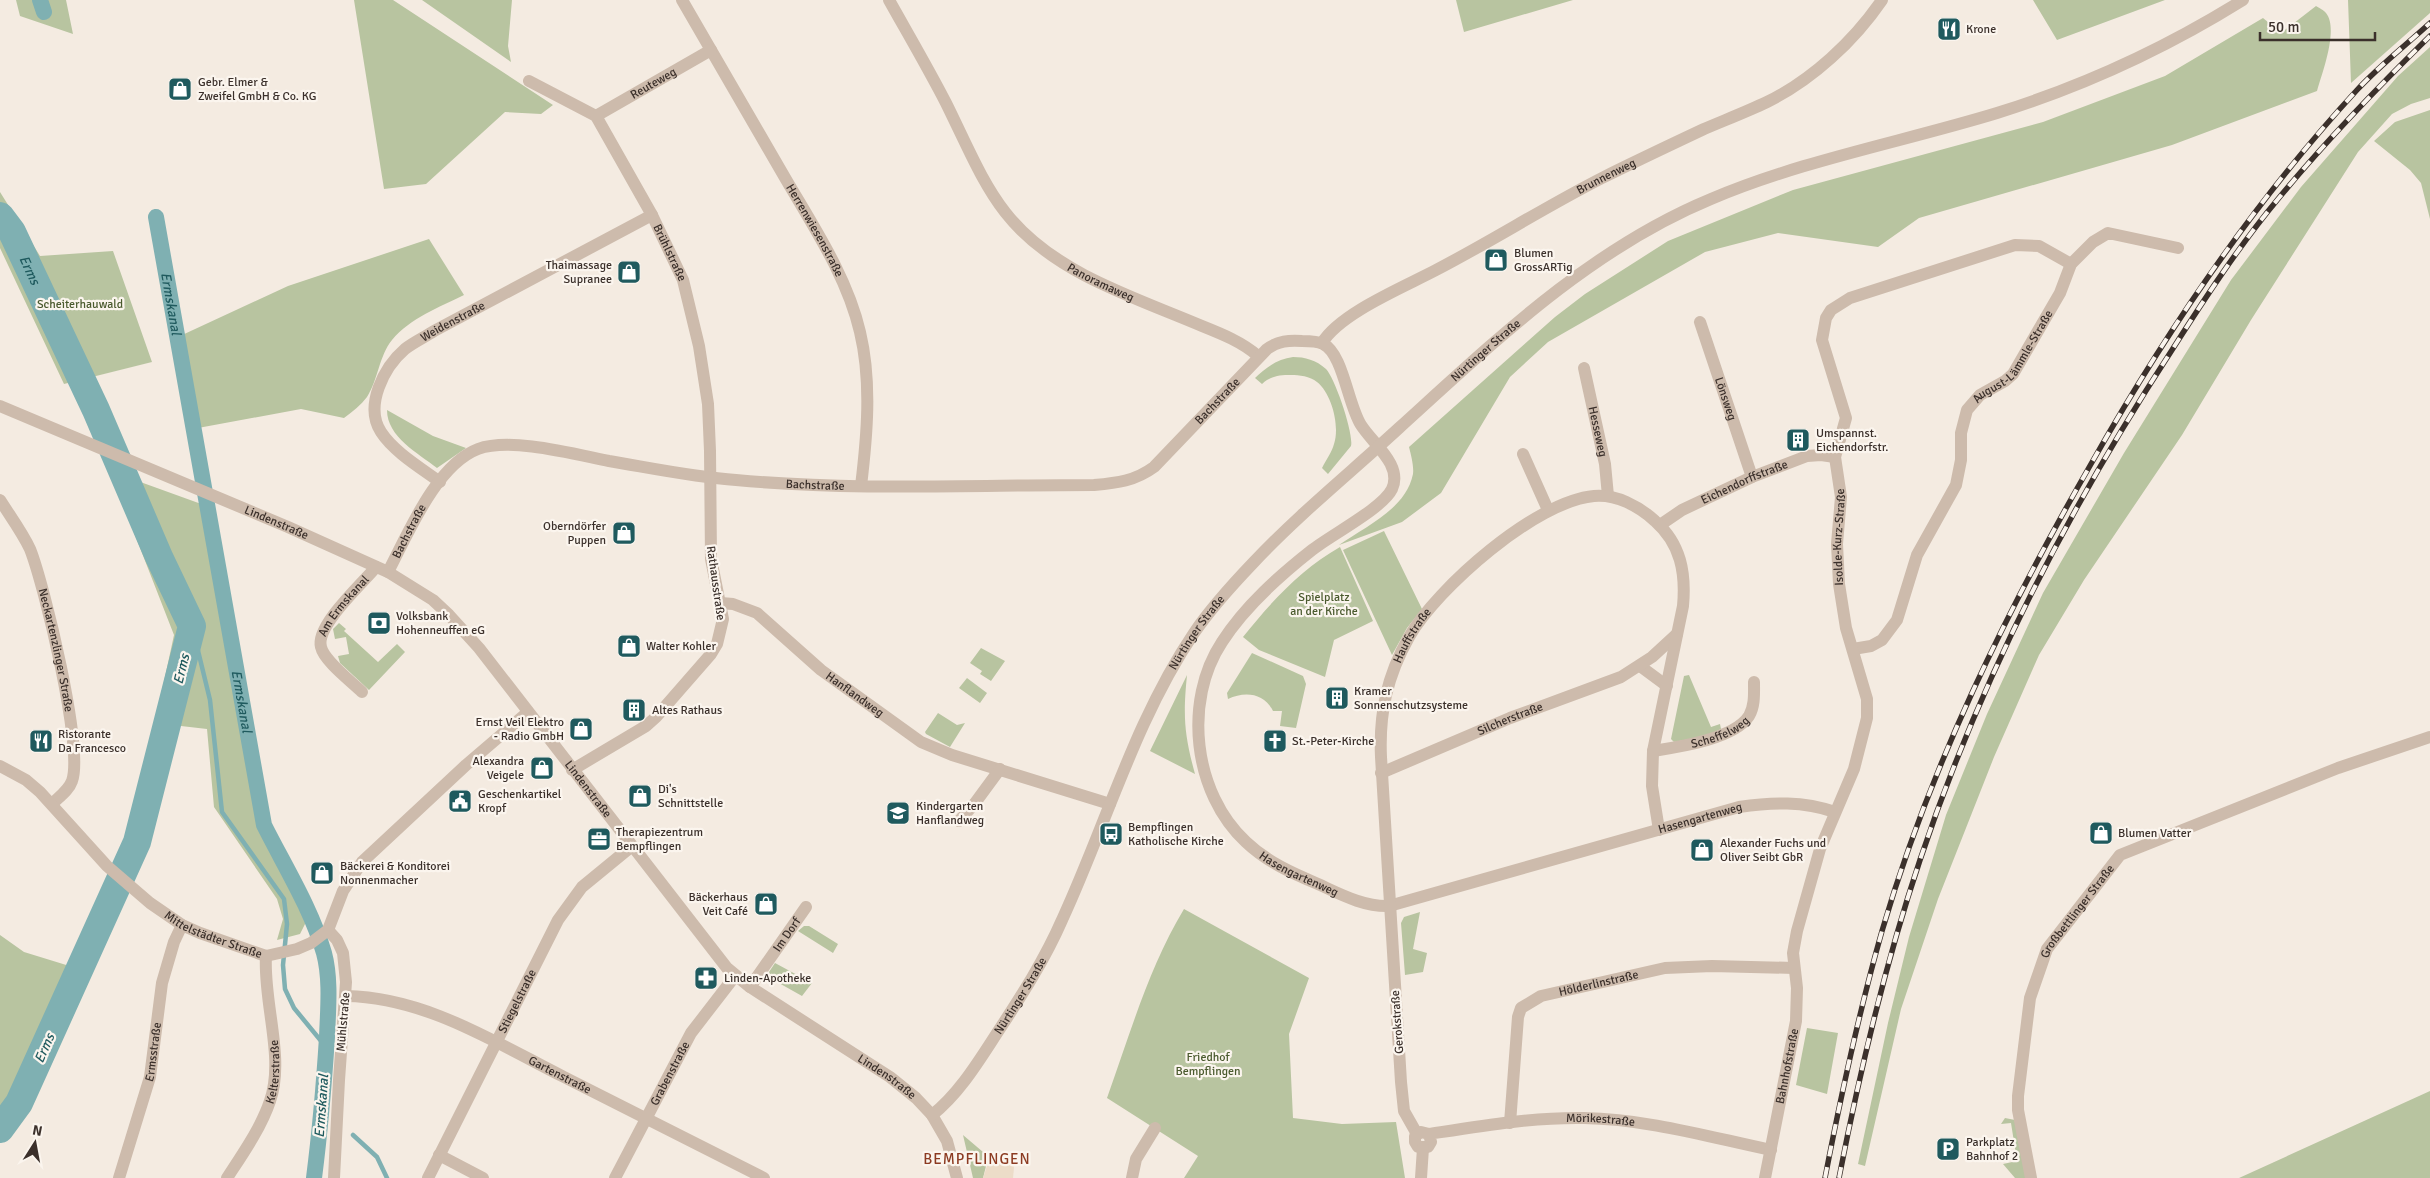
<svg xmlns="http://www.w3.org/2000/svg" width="2430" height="1178" font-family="Signika,sans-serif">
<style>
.green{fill:#b8c4a0}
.plaza{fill:#ecdcc8}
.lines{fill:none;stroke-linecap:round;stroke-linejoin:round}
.stream{stroke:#7fb0b2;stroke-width:4.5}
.canal{stroke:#7fb0b2;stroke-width:16}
.river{stroke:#7fb0b2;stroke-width:28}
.minor{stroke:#cdbbac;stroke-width:12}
.tertiary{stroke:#cdbbac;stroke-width:12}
.rail-casing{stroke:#3b302b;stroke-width:5.5}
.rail{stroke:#fbf5ee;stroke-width:4;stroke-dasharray:11;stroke-linecap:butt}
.labels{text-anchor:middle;stroke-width:4.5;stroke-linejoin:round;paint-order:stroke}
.poi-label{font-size:12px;fill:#3b302b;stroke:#fbf5ee;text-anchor:start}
.street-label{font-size:12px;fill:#3b302b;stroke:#fbf5ee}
.park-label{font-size:12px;fill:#4a5a2e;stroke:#fbf5ee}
.water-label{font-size:14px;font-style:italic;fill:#1f5a5e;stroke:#fbf5ee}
.quarter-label{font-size:15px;letter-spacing:1px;fill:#8c3b22;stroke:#fbf5ee}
</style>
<rect width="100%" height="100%" fill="#f4ebe1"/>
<path class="green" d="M16 0H66L73 34 20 16Z
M354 0H393L553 105 541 114 505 112 426 184 384 189Z
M422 0H512L508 46 511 62Z
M1456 0H1573L1464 32Z
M2033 0H2165L2057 40Z
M2348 0H2430V13L2351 83Z
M2316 6C2319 8 2324 10 2326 13 2339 29 2322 73 2317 91L2172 145 1919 218 1878 247 1778 233 1705 252 1548 342 1510 377 1441 493 1402 522 1339 545C1366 526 1406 509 1413 474 1414 466 1411 455 1409 447L1555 317 1585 294 1668 241 1793 190 2043 122 2165 76 2263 18 2281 33Z
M2430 47V98L2411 104 2392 114 2358 152 2251 320 2182 435 2084 580 2039 655 1994 757 1938 899 1901 1009 1865 1166 1858 1164 1888 1023 1909 937 1946 815 1987 714 2043 593 2124 453 2231 280 2301 187 2398 76Z
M2430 110V219L2421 183 2410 170 2374 141 2395 122Z
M0 192 40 256 113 251 152 362 64 384 0 248Z
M429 239 464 295C440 307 410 318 392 340 379 356 378 380 367 397 361 405 353 411 344 418L301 409 198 428 180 336 288 286Z
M1293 357C1305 357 1316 360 1326 369 1335 378 1354 434 1351 446L1328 474 1322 468C1326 460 1332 452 1334 444 1340 426 1332 394 1317 382 1310 376 1299 375 1291 375 1279 375 1271 376 1262 384L1255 378C1266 367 1278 359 1293 357Z
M387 410 433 436 466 448 437 468C418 453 387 437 387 410Z
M110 471 204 505 223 628 259 823 307 920 300 934 277 940 283 919 277 899 214 807 207 729 155 723 174 635Z
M1384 531 1422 609 1407 628 1392 655 1343 550Z
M1340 547 1373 621 1334 640 1325 677 1259 650 1243 637C1270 603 1301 569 1340 547Z
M339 623 346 629 344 631 378 662 397 644 405 652 369 690 340 663 338 656 349 654 346 637 335 639 333 629Z
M981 648 1005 661 991 681 980 674 982 671 970 663Z
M1252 653 1303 676 1306 684 1296 728 1280 726 1282 711H1273C1264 693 1245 691 1228 699L1227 693Z
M1187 675C1183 716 1184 734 1195 774L1150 751Z
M1689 675 1711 727 1720 724 1721 729 1706 736 1674 742 1671 739 1684 676Z
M967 678 987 693 980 703 959 688Z
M938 713 957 725 965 723 950 747 926 734 925 732Z
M1184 909 1309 978 1289 1034 1293 1118 1342 1124 1396 1122 1405 1178H1184L1198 1156 1107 1098C1130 1034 1149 967 1184 909Z
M1420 912 1413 949 1427 953 1423 972 1405 975 1401 923 1404 917Z
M804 926H809L838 944 833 953 798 931Z
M0 935 24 952 76 968 0 1117Z
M775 963 812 983 802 996 770 978 769 972Z
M1807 1028 1838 1033 1827 1094 1796 1085Z
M2430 1091V1178H2239Z
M2005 1118 2015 1120 2028 1178H2015L2003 1164 2017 1161 2011 1123 2001 1124Z
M963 1135 983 1152 994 1155 986 1166 983 1178H973Z"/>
<path class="plaza" d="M1002 1152 1007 1154 1012 1160 1014 1168 1013 1178H983L989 1160Z"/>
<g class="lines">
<path class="stream" d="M192 626 210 700 222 812 284 899 287 924 283 965 285 989 294 1008 326 1047
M353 1135 377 1157 387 1178"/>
<g class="canal">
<path d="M40 0 44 12"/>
<path id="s1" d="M156 217 264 825C285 867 311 908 324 953 331 979 328 1010 327 1037 324 1084 320 1131 314 1178"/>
</g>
<path class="river" id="s2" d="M0 216 12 232 96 410 159 557 192 626 137 842 19 1103 0 1129"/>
<g class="minor">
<path id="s3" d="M682 0C716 58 750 118 784 176 813 226 847 276 860 332 872 382 867 436 861 486"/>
<path id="s4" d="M889 0C908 34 928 68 946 103 986 184 998 229 1084 275 1122 295 1162 309 1202 326 1222 334 1242 342 1258 356"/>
<path id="s5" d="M529 81 596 116 652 215 683 280 699 346 708 404 710 451 711 559 723 619 717 644 711 654 656 717 646 726 572 770"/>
<path id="s6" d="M596 116 711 50"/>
<path id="s7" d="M1700 322 1752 477"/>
<path id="s8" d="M1322 343C1340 313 1404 287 1436 270 1492 241 1545 207 1602 178 1636 161 1670 145 1704 129 1725 120 1746 112 1767 102 1812 80 1854 41 1882 0"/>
<path id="s9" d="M1584 368 1605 464 1608 496"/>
<path d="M1523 454 1548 510"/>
<path id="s10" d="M440 482C421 468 394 452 381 432 364 406 384 367 405 349 414 342 425 337 434 331L652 215"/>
<path id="s11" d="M0 500C10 516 22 532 30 549 44 584 84 749 72 781 69 790 59 797 52 804"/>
<path id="s12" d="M1660 525 1682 510 1752 477 1807 456 1821 455 1835 457"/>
<path id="s13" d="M388 572C408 534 436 465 478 449 511 437 574 454 609 461 651 468 693 477 736 480 855 491 975 485 1094 485 1117 483 1135 481 1154 467L1267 349C1278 341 1289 340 1302 341 1309 341 1317 341 1323 344 1343 353 1348 405 1361 425 1373 444 1403 465 1392 489 1383 508 1331 535 1312 550 1279 576 1245 606 1222 642 1183 701 1193 793 1246 842 1267 862 1292 873 1318 884 1340 894 1364 907 1389 906L1739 807C1772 802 1803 801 1835 812"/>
<path id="s14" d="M721 603 733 604 757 613 821 670 921 742 952 755 1110 804"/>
<path id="s15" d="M1853 649 1871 646 1882 640 1897 620 1917 555 1956 485 1961 460V433L1967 410 1980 395 2005 381 2013 374 2060 293 2071 264 2093 242 2108 233 2178 248"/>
<path d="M1640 666 1667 686"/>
<path id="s16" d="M362 692C352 682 324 661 321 647 315 626 363 583 376 567"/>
<path id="s17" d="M1653 751C1679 747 1734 739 1749 716 1755 706 1754 693 1754 682"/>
<path id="s18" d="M1381 773 1510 718 1621 677 1652 657 1677 634"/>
<path d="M959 821 975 803 1000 769"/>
<path d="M328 930 337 940 343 953 346 982 339 1080 334 1178"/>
<path id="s19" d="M750 987 806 907"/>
<path id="s20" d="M346 996C425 997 496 1043 564 1077 631 1111 698 1145 764 1178"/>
<path id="s21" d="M1510 1123 1518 1017 1521 1008 1541 996 1665 968 1712 966 1794 968"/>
<path id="s22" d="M1417 1134 1404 1111 1401 1082 1381 757C1379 713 1387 676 1409 637 1437 588 1536 501 1594 496 1616 494 1639 506 1655 521 1681 544 1686 573 1683 606L1653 751 1652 786 1659 830"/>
<path id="s23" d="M1429 1134 1431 1142 1428 1147H1418L1415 1142V1136L1421 1132 1429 1134C1480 1126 1532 1117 1584 1118 1647 1119 1709 1137 1771 1150"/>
<path d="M439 1155 483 1178"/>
<path id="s24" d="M119 1178 150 1077 162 983 174 942 182 925"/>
<path id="s25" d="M227 1178C242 1155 261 1128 270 1101 285 1058 263 1002 266 956"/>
<path id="s26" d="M428 1178 558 920 582 887 632 846"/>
<path id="s27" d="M615 1178 691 1033 735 976"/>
<path d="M1132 1178 1136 1159 1155 1128"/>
<path d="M1421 1178 1423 1148"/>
<path id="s28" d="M1765 1178 1796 1021 1797 988 1793 953 1797 931 1820 849 1854 769 1867 718V699L1846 628 1839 584 1837 544 1841 497 1835 457 1846 418 1822 340 1826 318 1831 310 1850 298 2015 245 2039 246 2071 264"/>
<path id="s29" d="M2031 1178 2018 1110V1096L2030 998 2047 949 2120 855 2338 768 2430 737"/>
</g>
<g class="tertiary">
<path id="s30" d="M0 406 288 527 388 572 433 600 449 615 479 648 727 968 750 987 890 1077 916 1098 932 1115 947 1141 957 1178"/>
<path id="s31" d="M0 766 26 780 40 792 107 866 150 903 182 925 200 933 266 956 297 949 311 943 328 930 343 891 362 862 466 765 528 712"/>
<path id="s32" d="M932 1115C960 1093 980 1059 999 1030 1022 995 1045 959 1062 920 1106 825 1135 720 1194 633 1211 608 1232 585 1253 563 1298 515 1350 473 1399 428 1495 341 1590 249 1711 199 1803 160 1902 142 1997 113 2084 86 2166 48 2243 0"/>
</g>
<g class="rail-casing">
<path id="rail" d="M1825 1178C1841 1095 1859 1012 1882 931 1930 767 2006 612 2091 464 2167 330 2252 204 2357 90 2379 66 2406 45 2430 23
M1839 1178C1860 1070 1885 964 1920 860 1980 680 2069 508 2172 350 2205 298 2239 246 2278 199 2325 142 2377 88 2430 36"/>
</g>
<use href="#rail" class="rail"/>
</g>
<defs>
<g id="restaurant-square" transform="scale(1.25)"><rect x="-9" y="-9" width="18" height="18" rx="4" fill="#1f5a5e" stroke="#fbf5ee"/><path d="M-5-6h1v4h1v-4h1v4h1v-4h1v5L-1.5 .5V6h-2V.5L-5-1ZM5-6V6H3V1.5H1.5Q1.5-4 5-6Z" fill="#fff"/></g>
<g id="shop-square" transform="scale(1.25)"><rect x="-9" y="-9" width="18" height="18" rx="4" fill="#1f5a5e" stroke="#fbf5ee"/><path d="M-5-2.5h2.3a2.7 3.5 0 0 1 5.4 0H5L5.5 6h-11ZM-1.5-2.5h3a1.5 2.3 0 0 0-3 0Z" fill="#fff"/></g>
<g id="building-square" transform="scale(1.25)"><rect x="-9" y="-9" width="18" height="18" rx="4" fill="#1f5a5e" stroke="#fbf5ee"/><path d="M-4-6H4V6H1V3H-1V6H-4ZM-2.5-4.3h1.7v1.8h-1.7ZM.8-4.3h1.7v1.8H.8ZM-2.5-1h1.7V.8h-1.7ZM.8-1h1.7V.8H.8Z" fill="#fff"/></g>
<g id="bank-square" transform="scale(1.25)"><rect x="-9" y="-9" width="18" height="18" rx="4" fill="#1f5a5e" stroke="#fbf5ee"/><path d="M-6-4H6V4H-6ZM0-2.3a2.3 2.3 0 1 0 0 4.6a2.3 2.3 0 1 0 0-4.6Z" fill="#fff"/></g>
<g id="church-square" transform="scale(1.25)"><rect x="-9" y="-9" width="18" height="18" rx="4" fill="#1f5a5e" stroke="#fbf5ee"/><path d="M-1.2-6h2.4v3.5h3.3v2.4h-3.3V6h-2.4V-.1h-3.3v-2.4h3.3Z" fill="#fff"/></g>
<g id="civic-square" transform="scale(1.25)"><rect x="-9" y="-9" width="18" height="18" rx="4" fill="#1f5a5e" stroke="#fbf5ee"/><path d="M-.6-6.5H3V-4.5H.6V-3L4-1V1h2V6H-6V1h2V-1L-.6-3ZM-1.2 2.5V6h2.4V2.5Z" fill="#fff"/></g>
<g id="school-square" transform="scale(1.25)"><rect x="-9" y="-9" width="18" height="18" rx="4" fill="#1f5a5e" stroke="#fbf5ee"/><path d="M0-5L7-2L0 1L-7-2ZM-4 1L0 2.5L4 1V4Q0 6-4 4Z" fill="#fff"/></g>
<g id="bus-square" transform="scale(1.25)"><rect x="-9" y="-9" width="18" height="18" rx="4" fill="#1f5a5e" stroke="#fbf5ee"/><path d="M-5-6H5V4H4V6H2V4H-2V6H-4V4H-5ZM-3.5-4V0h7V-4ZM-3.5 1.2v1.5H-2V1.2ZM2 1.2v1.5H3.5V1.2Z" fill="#fff"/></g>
<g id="office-square" transform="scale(1.25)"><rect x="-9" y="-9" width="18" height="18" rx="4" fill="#1f5a5e" stroke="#fbf5ee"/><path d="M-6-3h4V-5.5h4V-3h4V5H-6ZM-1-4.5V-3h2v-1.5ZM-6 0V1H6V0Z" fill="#fff"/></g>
<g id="pharmacy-square" transform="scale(1.25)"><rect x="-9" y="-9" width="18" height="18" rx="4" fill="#1f5a5e" stroke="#fbf5ee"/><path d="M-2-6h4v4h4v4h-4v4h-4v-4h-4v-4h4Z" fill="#fff"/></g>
<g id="parking-square" transform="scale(1.25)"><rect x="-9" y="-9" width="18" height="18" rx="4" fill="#1f5a5e" stroke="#fbf5ee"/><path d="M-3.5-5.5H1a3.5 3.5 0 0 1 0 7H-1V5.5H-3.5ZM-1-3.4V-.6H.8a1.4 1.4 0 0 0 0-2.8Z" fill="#fff"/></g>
</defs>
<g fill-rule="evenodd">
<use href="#restaurant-square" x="1949" y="29"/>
<use href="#shop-square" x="180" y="89"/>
<use href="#shop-square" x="1496" y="260"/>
<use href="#shop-square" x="629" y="272"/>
<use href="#building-square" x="1798" y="440"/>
<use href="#shop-square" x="624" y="533"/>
<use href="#bank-square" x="379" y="623"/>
<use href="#shop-square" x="629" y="646"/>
<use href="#building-square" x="1337" y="698"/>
<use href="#building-square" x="634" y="710"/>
<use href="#shop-square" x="581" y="729"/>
<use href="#restaurant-square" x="41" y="741"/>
<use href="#church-square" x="1275" y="741"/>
<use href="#shop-square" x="542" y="768"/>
<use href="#shop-square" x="640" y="796"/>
<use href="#civic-square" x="460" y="801"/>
<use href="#school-square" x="898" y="813"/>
<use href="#shop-square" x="2101" y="833"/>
<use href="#bus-square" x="1111" y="834"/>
<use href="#office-square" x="599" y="839"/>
<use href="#shop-square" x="1702" y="850"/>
<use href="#shop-square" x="322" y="873"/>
<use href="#shop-square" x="766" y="904"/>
<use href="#pharmacy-square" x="706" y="978"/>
<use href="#parking-square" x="1948" y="1149"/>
</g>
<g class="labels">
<g class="poi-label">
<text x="1966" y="33">Krone</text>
<text x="198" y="86">Gebr. Elmer &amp;<tspan x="198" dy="14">Zweifel GmbH &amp; Co. KG</tspan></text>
<text x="1514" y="257">Blumen<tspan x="1514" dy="14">GrossARTig</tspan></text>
<text x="612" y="269" text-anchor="end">Thaimassage<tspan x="612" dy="14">Supranee</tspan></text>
<text x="1816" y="437">Umspannst.<tspan x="1816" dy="14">Eichendorfstr.</tspan></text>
<text x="606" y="530" text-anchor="end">Oberndörfer<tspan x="606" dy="14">Puppen</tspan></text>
<text x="396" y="620">Volksbank<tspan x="396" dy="14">Hohenneuffen eG</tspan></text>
<text x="646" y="650">Walter Kohler</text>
<text x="1354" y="695">Kramer<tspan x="1354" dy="14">Sonnenschutzsysteme</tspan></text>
<text x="652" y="714">Altes Rathaus</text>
<text x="564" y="726" text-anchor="end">Ernst Veil Elektro<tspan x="564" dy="14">- Radio GmbH</tspan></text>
<text x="58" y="738">Ristorante<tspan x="58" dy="14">Da Francesco</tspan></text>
<text x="1292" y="745">St.-Peter-Kirche</text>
<text x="524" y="765" text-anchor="end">Alexandra<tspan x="524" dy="14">Veigele</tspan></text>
<text x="658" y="793">Di's<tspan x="658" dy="14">Schnittstelle</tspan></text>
<text x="478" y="798">Geschenkartikel<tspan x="478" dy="14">Kropf</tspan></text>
<text x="916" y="810">Kindergarten<tspan x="916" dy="14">Hanflandweg</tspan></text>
<text x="1128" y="831">Bempflingen<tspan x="1128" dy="14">Katholische Kirche</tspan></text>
<text x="616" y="836">Therapiezentrum<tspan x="616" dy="14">Bempflingen</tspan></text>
<text x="2118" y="837">Blumen Vatter</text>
<text x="1720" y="847">Alexander Fuchs und<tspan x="1720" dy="14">Oliver Seibt GbR</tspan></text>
<text x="340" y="870">Bäckerei &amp; Konditorei<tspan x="340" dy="14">Nonnenmacher</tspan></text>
<text x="748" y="901" text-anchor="end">Bäckerhaus<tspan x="748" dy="14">Veit Café</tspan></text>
<text x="724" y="982">Linden-Apotheke</text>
<text x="1966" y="1146">Parkplatz<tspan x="1966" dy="14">Bahnhof 2</tspan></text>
</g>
<g class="street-label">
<text dy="4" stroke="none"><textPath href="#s6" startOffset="66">Reuteweg</textPath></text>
<text dy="4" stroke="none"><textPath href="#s8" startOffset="331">Brunnenweg</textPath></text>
<text dy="4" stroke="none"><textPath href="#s3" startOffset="266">Herrenwiesenstraße</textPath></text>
<text dy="4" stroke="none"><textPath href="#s5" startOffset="231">Brühlstraße</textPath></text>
<text dy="4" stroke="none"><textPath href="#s4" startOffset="362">Panoramaweg</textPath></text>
<text dy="4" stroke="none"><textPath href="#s10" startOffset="226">Weidenstraße</textPath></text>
<text dy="4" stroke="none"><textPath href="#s32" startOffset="959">Nürtinger Straße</textPath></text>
<text dy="4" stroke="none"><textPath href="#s15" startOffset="352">August-Lämmle-Straße</textPath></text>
<text dy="4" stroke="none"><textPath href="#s7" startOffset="81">Lönsweg</textPath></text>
<text dy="4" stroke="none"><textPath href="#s13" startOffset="930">Bachstraße</textPath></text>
<text dy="4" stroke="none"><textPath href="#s9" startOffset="65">Hesseweg</textPath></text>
<text dy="4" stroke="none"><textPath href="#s12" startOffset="95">Eichendorffstraße</textPath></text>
<text dy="4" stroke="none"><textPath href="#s13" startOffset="496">Bachstraße</textPath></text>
<text dy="4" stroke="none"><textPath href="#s30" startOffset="300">Lindenstraße</textPath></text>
<text dy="4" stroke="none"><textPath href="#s13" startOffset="46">Bachstraße</textPath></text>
<text dy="4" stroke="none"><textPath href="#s28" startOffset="660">Isolde-Kurz-Straße</textPath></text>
<text transform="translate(716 583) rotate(82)" y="4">Rathausstraße</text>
<text dy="4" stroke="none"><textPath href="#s16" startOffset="110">Am Ermskanal</textPath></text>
<text dy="4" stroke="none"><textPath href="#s32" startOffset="554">Nürtinger Straße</textPath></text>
<text dy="4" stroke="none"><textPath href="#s22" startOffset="509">Hauffstraße</textPath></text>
<text dy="4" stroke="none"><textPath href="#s11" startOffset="162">Neckartenzlinger Straße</textPath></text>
<text dy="4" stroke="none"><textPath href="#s14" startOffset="165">Hanflandweg</textPath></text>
<text dy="4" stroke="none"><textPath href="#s18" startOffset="140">Silcherstraße</textPath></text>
<text dy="4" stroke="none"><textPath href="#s17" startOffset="70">Scheffelweg</textPath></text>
<text dy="4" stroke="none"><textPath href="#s30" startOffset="720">Lindenstraße</textPath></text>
<text dy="4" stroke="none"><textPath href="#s13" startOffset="2156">Hasengartenweg</textPath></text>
<text dy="4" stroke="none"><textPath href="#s13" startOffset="1736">Hasengartenweg</textPath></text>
<text dy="4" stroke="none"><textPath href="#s29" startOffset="282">Großbettlinger Straße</textPath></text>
<text dy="4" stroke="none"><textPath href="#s31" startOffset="276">Mittelstädter Straße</textPath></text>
<text dy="4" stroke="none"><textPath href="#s19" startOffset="64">Im Dorf</textPath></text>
<text dy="4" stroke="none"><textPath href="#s21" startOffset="198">Hölderlinstraße</textPath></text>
<text dy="4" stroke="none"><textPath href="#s32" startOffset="149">Nürtinger Straße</textPath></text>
<text dy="4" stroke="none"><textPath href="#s26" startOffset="198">Stiegelstraße</textPath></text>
<text transform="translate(343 1022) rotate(-85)" y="4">Mühlstraße</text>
<text transform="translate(1397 1022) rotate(-94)" y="4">Gerokstraße</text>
<text dy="4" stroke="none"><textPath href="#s24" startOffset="131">Ermsstraße</textPath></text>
<text dy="4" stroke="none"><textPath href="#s28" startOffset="114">Bahnhofstraße</textPath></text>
<text dy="4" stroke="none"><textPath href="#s25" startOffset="118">Kelterstraße</textPath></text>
<text dy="4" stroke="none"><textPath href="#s27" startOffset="118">Grabenstraße</textPath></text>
<text dy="4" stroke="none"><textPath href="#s20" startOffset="230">Gartenstraße</textPath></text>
<text dy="4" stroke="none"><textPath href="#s30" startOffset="1140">Lindenstraße</textPath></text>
<text dy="4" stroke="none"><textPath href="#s23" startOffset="224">Mörikestraße</textPath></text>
</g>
<g class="park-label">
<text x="80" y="308">Scheiterhauwald</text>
<text x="1324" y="601">Spielplatz<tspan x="1324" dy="14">an der Kirche</tspan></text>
<text x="1208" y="1061">Friedhof<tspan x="1208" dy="14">Bempflingen</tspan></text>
</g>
<g class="water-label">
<text dy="5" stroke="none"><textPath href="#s2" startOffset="62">Erms</textPath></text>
<text dy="5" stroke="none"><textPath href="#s1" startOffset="88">Ermskanal</textPath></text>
<text transform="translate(181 669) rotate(-76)" y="5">Erms</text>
<text dy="5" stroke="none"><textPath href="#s1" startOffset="492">Ermskanal</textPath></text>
<text transform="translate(44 1048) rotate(-66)" y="5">Erms</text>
<text transform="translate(321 1106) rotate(-86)" y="5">Ermskanal</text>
</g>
<g class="quarter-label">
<text x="977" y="1164">BEMPFLINGEN</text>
</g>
</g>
<g transform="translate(35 1143) rotate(11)" stroke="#fbf5ee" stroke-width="4" paint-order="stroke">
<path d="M0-4L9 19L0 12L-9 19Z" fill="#3b302b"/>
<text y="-8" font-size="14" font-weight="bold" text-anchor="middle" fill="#3b302b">N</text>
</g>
<path d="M2260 32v8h115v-8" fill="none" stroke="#3b302b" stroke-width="2.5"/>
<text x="2268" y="32" font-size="15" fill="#3b302b" stroke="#fbf5ee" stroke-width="4" paint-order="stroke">50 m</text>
</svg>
